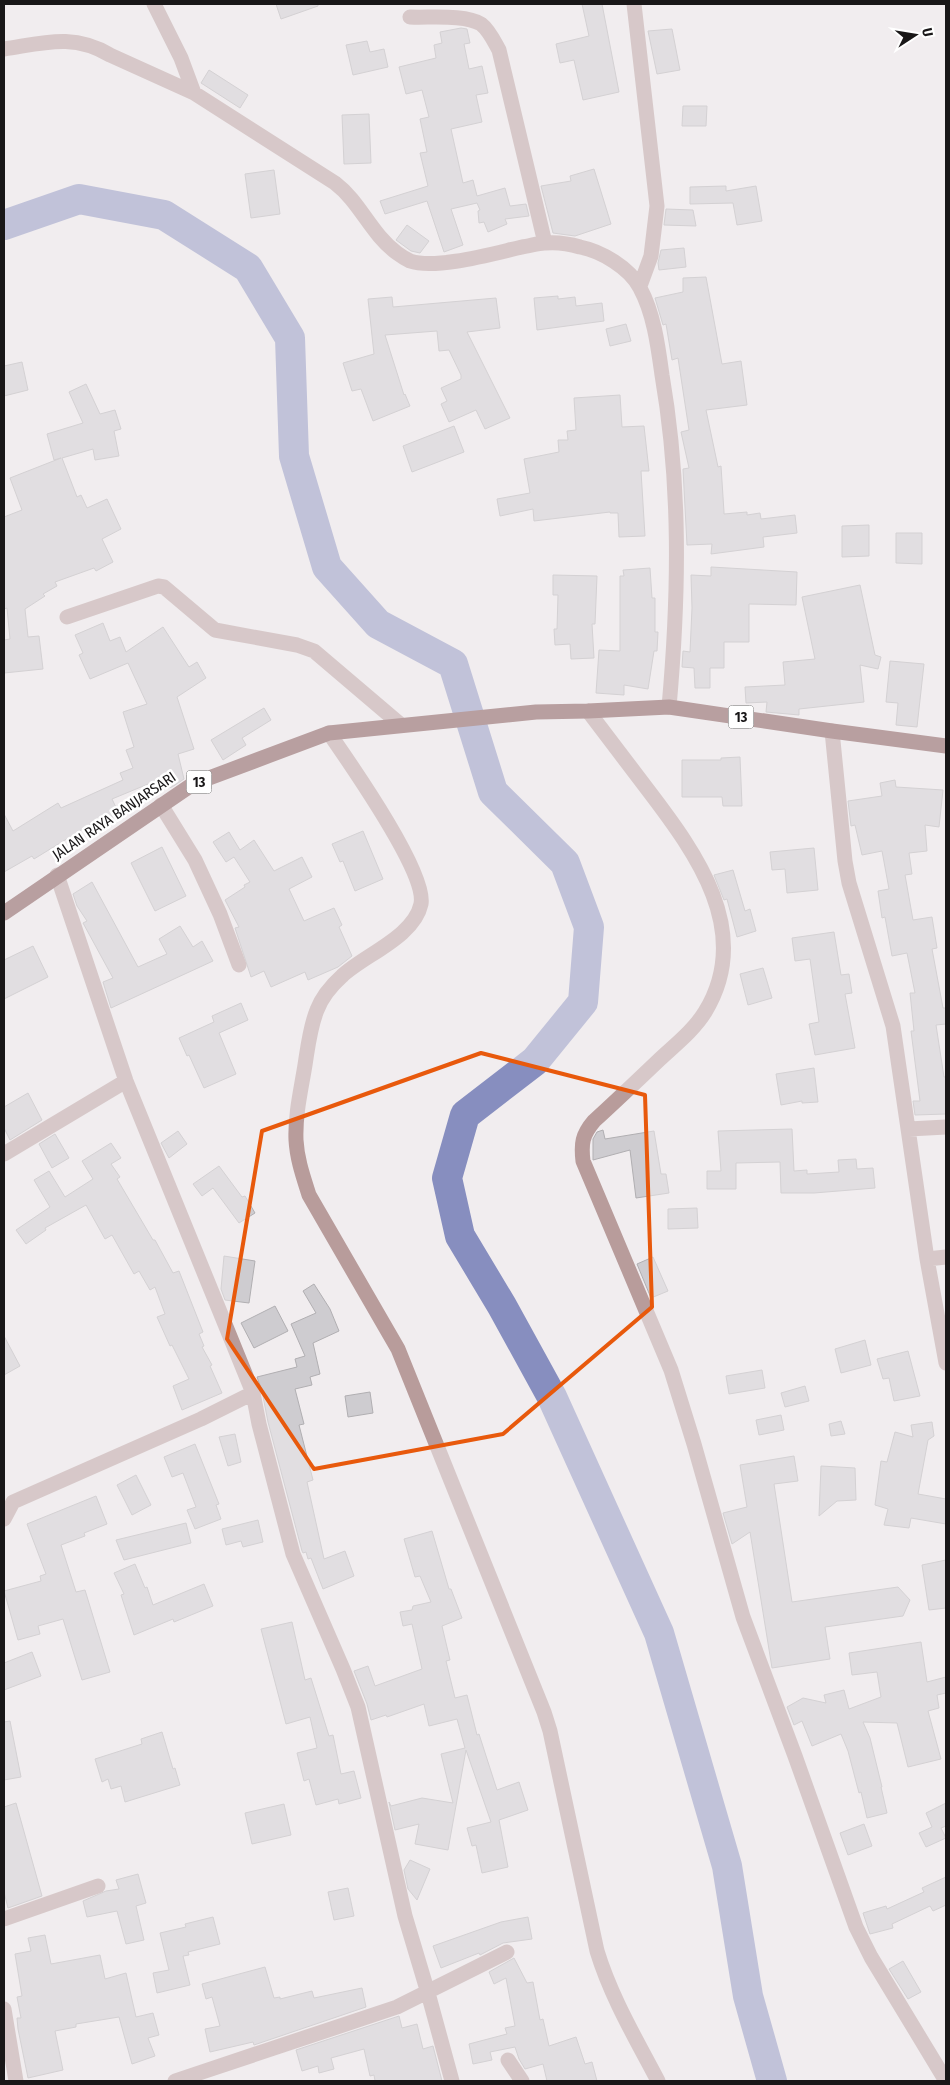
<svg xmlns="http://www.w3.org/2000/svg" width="950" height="2085" font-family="'Fira Sans Condensed',sans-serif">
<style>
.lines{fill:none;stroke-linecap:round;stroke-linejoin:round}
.river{stroke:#878ebf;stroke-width:30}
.building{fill:#ceccd0;stroke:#b1afb2}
.street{stroke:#b89c9b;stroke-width:15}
.highway{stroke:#744040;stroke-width:15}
.marked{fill:none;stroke:#e8590c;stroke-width:4;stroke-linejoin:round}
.labels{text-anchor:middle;stroke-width:5;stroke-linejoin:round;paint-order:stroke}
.shield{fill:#fff;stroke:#5e5d5d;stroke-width:1}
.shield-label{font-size:14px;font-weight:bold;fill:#191718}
.street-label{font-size:15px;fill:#191718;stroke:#fff}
</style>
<rect width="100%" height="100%" fill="#f1edef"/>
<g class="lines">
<path class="river" d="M4 225 79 199 164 215 248 268 290 338 294 456 327 567 378 624 453 664 493 792 565 863 589 927 583 1002 535 1061 465 1115 447 1178 460 1236 502 1306 552 1397 659 1633 727 1866 748 1996 772 2081"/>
</g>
<path class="building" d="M276 4H318V6L281 19Z
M582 4H602L619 92 583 100 574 60 560 63 556 44 589 36Z
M461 28 467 29 470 43 464 44 469 69 482 66 488 93 476 95 482 122 451 129 463 183 473 180 477 196 505 188 510 206 526 204 529 216 505 219 507 224 488 232 484 222 479 223 478 211 480 210 477 203 451 209 463 245 444 252 427 201 385 214 380 201 428 186 420 153 427 152 420 119 429 117 422 90 406 94 399 67 436 58 434 45 442 43 440 32Z
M672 29 680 70 657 74 648 31Z
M367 41 370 52 384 49 388 67 353 75 346 45Z
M209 70 248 95 240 108 201 83Z
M683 106H707L706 126H682Z
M369 114 371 163 344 164 342 115Z
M594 169 611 224 575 236 553 233 541 186 571 181 570 176Z
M274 170 280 214 251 218 245 174Z
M726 186V191L756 186 762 221 737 225 733 203 690 204V187Z
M666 209 693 210 696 226 664 225Z
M407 225 429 241 420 253 411 251 396 240Z
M684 248 686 267 659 270 658 263 661 250Z
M706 277 722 364 741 361 747 405 706 410 718 467 721 466 724 512V514L747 512V515L760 513 761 519 795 515 797 533 763 537 764 547 711 554 712 544 687 545 683 469 689 468 681 432 689 430 678 358 672 360 666 324 663 325 655 298 683 292V278Z
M558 296V299L575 297 576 306 602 303 604 321 537 330 534 298Z
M392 297 393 307 496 298 500 328 467 332 510 418 485 429 476 410 449 422 441 404 447 401 441 388 461 379V375L449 350 439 351 437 331 385 335 404 395 405 394 410 406 373 421 361 389 352 391 343 363 374 354 368 299Z
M626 324 631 341 610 346 606 329Z
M22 362 28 390 4 396V366Z
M86 384 100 414 115 410 121 429 114 431 119 456 95 460 93 449 62 458 77 497 81 495 87 508 107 499 121 529 102 539 113 562 96 571 94 568 55 582 57 586 43 594 45 596 25 609 28 637 39 636 43 669 4 673V640L10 639 7 608 4 609V517L22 510 10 478 61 458 54 460 47 434 83 423 69 392Z
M620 395 622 427 644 426 649 471H641L645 536 619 537 618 513H610V512L534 521 533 509 500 516 497 499 530 493 524 459 559 452 558 440H568L567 431 576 430 574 398Z
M454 426 464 452 412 472 403 446Z
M869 525V556L842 557V526Z
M896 533H922V564L896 563Z
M711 567 797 572 796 605 749 604V642H724V668H710V688H695L694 668 682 667 683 651 690 652 692 608 691 575 711 576Z
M650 568 652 598H655V632H658L657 651H654L648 689 624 685V695L596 693 599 650 620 651V576H624L623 570Z
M553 575 597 576 595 624H592L594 658 571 659 570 644 555 645 554 629H557L558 595H553Z
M860 585 875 655 881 657 878 669 860 665 864 702 799 709V715L766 712 767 702 746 703 745 687 785 685 783 662 815 659 802 597Z
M103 623 110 641 120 637 126 652 163 627 189 667 197 662 206 678 177 697 194 749 178 754 184 779 172 787 155 791 153 782 112 799 121 818 93 830 91 824 34 859 32 856 4 872V814L13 831 58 803 61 808 123 780 120 773 133 768 126 750 134 747 123 712 147 704 128 663 90 679 79 655 83 653 75 635Z
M890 661 924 664 917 727 896 725 898 703 886 702Z
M264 708 271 720 242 738 246 745 223 760 211 740Z
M740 757 742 806H723L722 797H682V760H721V758Z
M895 780 896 787 943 790 939 827 925 825 927 851 909 853 912 874 905 875 913 920 932 917 937 948 932 949 943 1008H946V1024L936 1025 944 1077H946V1114L915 1115 913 1101H920L911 1031H914L910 993H915L907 953 892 956 885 917 882 918 878 891 889 889 882 851 862 855 855 825 851 826 848 801 882 796 880 783Z
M363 831 383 879 355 891 343 861 340 862 332 844Z
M229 832 240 850 254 840 274 871 302 857 312 877 289 889 304 921 334 908 342 925 339 927 352 956 338 967 308 980 305 972 271 987 264 971 251 977 235 928 239 927 225 900 245 887 244 885 250 882 234 857 226 862 213 842Z
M162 847 186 896 155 911 131 863Z
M814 848 818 890 787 893 785 869 772 870 770 852Z
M733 870 745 911 750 909 756 931 737 937 727 899 724 900 714 875Z
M92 882 138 967 167 954 159 939 180 926 193 947 202 941 213 961 111 1008 103 982 113 978 83 923 87 921 77 906 73 894Z
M834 932 841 975 849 974 852 993 845 994 855 1048 815 1055 809 1024 819 1022 810 959 795 961 792 938Z
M33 946 48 977 4 999V960Z
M763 968 772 998 748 1005 740 974Z
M241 1003 248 1020 219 1033 236 1074 204 1088 189 1055 187 1056 179 1038 214 1022 212 1016Z
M814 1068 818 1102 802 1103V1101L781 1105 776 1074Z
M28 1093 42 1120 10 1140 4 1128V1107Z
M792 1129 794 1171 807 1170V1174L839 1172 838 1160 856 1159 857 1169 873 1168 875 1188 814 1193H781L780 1162 736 1163V1189H707V1171H721L718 1131Z
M603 1130 605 1139 654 1131 661 1174H666L669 1193 636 1198 630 1150 593 1160V1139L597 1132Z
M178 1131 187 1144 169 1158 161 1143Z
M55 1134 69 1158 52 1168 39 1144Z
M111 1143 121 1158 111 1164 120 1177 117 1179 153 1240H155L173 1273 179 1271 203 1332 199 1334 204 1346 202 1347 212 1365 210 1366 222 1393 182 1410 173 1386 189 1379 172 1345 170 1346 157 1317 165 1314 155 1287 150 1290 139 1271 134 1274 112 1235 105 1239 86 1205 45 1228 46 1230 26 1244 16 1230 50 1207 34 1180 49 1171 65 1197 93 1179 82 1161Z
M219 1166 242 1197 245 1196 255 1213 239 1223 213 1188 202 1196 193 1184Z
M697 1208 698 1228 668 1229V1209Z
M224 1256 255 1261 249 1303 225 1300 221 1289Z
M653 1257 668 1291 651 1298 637 1264Z
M314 1284 330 1309 339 1331 313 1343 320 1374 310 1377 312 1385 295 1389 304 1424 299 1425 313 1480 307 1482 324 1559 345 1551 354 1576 323 1589 311 1558 308 1559 306 1552 303 1553 302 1551 268 1422 262 1391 257 1377 297 1367 295 1359 305 1356 291 1324 316 1313 303 1291Z
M275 1306 288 1331 254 1348 241 1323Z
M4 1336 20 1366 4 1375Z
M865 1340 871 1365 841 1373 835 1349Z
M908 1351 920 1396 894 1401 889 1378 883 1379 877 1359Z
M762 1370 765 1388 729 1394 726 1376Z
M805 1386 809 1401 785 1407 781 1393Z
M370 1392 373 1413 348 1417 345 1396Z
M781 1415 784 1430 759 1435 756 1420Z
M841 1421 845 1434 831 1436 829 1424Z
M932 1422 934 1436 928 1440 918 1494 946 1499V1524L911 1518 909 1528 884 1525 888 1509 875 1505 881 1461 887 1462 895 1432 913 1437 911 1425Z
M235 1434 241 1462 228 1466 219 1437Z
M195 1444 219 1504 216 1505 221 1519 195 1529 187 1510 196 1507 183 1473 172 1477 164 1457Z
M794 1456 798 1481 774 1484 792 1602 898 1587 910 1600 903 1616 825 1627 830 1659 772 1668 750 1532 732 1544 723 1513 747 1507 740 1465Z
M821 1466 855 1468 856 1500 837 1501 819 1516Z
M136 1475 151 1505 132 1515 117 1485Z
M96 1496 107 1524 84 1533 85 1536 61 1545 76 1592 85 1590 110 1672 82 1680 63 1619 38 1626 40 1634 18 1640 4 1591 41 1581 40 1576 46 1574 27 1524Z
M258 1520 263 1542 243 1547 241 1541 226 1545 222 1529Z
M186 1523 191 1543 124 1560 116 1540Z
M432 1531 449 1589H451L462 1618 442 1626 450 1660 446 1661 455 1698 467 1695 477 1735 479 1734 497 1790 519 1782 528 1810 499 1820 508 1867 482 1873 476 1845 472 1846 467 1828 491 1822 466 1750 448 1850 415 1844 419 1824 395 1830 389 1802 391 1806 422 1798 453 1803 441 1754 465 1748 457 1719 429 1726 424 1704 387 1717 386 1715 371 1720 367 1704 354 1671 368 1666 375 1686 422 1669 412 1624 403 1626 400 1612 412 1610 413 1606 431 1602 420 1576 415 1577 404 1539Z
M946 1560V1608L929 1610 922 1565Z
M135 1564 145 1588 147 1587 153 1605 204 1584 213 1606 174 1622 173 1619 134 1635 121 1595 124 1594 114 1573Z
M292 1622 305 1680 311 1678 329 1736 333 1735 341 1774 354 1771 361 1798 339 1804 338 1799 316 1805 309 1779 304 1781 297 1753 317 1748 310 1717 286 1724 261 1629Z
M921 1642 927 1682 946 1677V1693L937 1695 939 1708 928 1711 941 1759 908 1767 897 1723 863 1722 870 1738 882 1787H881L887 1813 867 1818 861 1792 859 1793 848 1751 841 1734 812 1746 802 1721 794 1725 787 1707 803 1698 826 1703 824 1695 844 1690 849 1709 881 1697 877 1672 852 1675 849 1653Z
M32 1652 41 1676 4 1690V1663Z
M10 1721 21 1777 4 1780V1722Z
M162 1732 173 1769 175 1768 180 1785 125 1802 121 1786 111 1789 108 1779 102 1782 95 1759 142 1744 141 1739Z
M16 1803 42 1896 8 1908 4 1892V1807Z
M946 1803V1826L941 1828 946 1838 926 1847 919 1833 932 1827 926 1813Z
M284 1804 291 1835 252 1844 245 1813Z
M864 1824 872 1846 848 1855 840 1833Z
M410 1860 430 1869 417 1900 408 1889 404 1870Z
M138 1874 146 1903 136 1906 144 1940 126 1944 117 1911 87 1917 83 1901 106 1891 119 1889 116 1880Z
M946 1877V1905L933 1911 930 1906 892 1924 893 1928 870 1934 863 1913 886 1906 887 1909 924 1892 922 1888Z
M348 1888 354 1916 334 1920 328 1892Z
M213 1917 220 1944 188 1952 189 1955 183 1956 190 1985 157 1993 153 1973 169 1970 160 1933 186 1927 185 1924Z
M528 1917 532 1939 503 1943 480 1955 479 1953 441 1968 433 1946 501 1922Z
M45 1935 51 1964 100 1955 105 1979 126 1973 136 2017 153 2013 159 2035 148 2038 155 2056 132 2064 119 2017 76 2024V2027L55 2031 63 2070 28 2078 18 2029 17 2018H21L17 1997 22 1996 15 1954 31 1951 28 1938Z
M514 1958 527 1983 533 1982 540 2020 543 2019 549 2046 576 2037 585 2064 592 2062 597 2081H547L543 2064 525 2069 519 2059 515 2047 490 2052 492 2060 473 2064 469 2044 507 2034 505 2028 515 2026 506 1978 494 1984 489 1972Z
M903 1961 921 1992 908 1999 889 1969Z
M265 1967 274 1998 280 1997V1999L312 1991 314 1998 362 1988 366 2007 254 2045 253 2042 210 2052 205 2029 220 2026 212 1997 206 1999 202 1984Z
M399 2016 402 2028 417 2024 423 2049 433 2046 442 2081H375L374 2075 370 2076 364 2049 331 2058 334 2069 319 2073 318 2066 302 2071 296 2050Z"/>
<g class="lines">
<path class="street" d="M154 4 181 58 194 93
M634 4 657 206 651 256 640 286
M410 17C429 18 465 14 481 24 489 30 494 41 499 50L545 243
M4 49C44 43 73 33 110 55L194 93 335 183C360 202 371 234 397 253 401 256 406 259 410 261 436 270 495 253 522 247 530 246 538 243 545 243 556 242 570 244 580 247 601 251 630 268 640 288 654 314 658 346 662 375 681 485 679 595 669 707
M67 617 158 586 164 587 215 630 297 645 314 651 401 725
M588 711C608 737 628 764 648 790 696 853 754 932 705 1012 694 1030 675 1045 660 1059 638 1080 616 1101 594 1121 582 1135 581 1144 583 1161L671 1370 694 1444 743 1617 795 1756 856 1927 871 1957 946 2081
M832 731 845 861 849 883 893 1026 927 1259 946 1363
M329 733C349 762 427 873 421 904 414 937 364 955 342 976 332 985 322 997 317 1010 310 1027 308 1046 305 1065 301 1090 295 1114 296 1140 297 1159 303 1176 309 1195L398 1349 544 1712 550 1731 597 1951C611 1997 636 2039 658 2081
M161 805 195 860 220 914 239 965
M57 875 126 1081 253 1393 259 1424 293 1554 343 1669 358 1707 405 1916 428 1993 452 2081
M909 1129 946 1127
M4 1154 126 1081
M927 1259 946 1257
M4 1519 13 1502 201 1419 253 1393
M4 1919 98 1886
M4 2009 16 2081
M508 2060 522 2081
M175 2081 397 2007 507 1952"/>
<path class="highway" d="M4 913 193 784 329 733 536 712 588 711 669 707 832 731 946 746"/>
</g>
<path d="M0 0H950V2085H0ZM481 1053 645 1095 652 1307 503 1434 314 1469 227 1339 262 1131Z" fill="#f1edef" fill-opacity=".55" fill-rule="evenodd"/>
<path class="marked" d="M481 1053 645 1095 652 1307 503 1434 314 1469 227 1339 262 1131Z"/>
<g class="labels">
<g class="shield">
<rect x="728.5" y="705.5" width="25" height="23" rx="4"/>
<rect x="186.5" y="770.5" width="25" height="23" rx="4"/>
</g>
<g class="shield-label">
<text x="741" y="722">13</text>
<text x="199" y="787">13</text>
</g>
<g class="street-label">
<text transform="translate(114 816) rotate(-34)" y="5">JALAN RAYA BANJARSARI</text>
</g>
</g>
<rect width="950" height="2085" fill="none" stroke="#191718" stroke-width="10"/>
<g transform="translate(915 35) rotate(78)" stroke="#ffffff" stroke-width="4" paint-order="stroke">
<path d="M0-4L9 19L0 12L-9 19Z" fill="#191718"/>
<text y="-8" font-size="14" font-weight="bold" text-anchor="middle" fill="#191718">U</text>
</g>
</svg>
